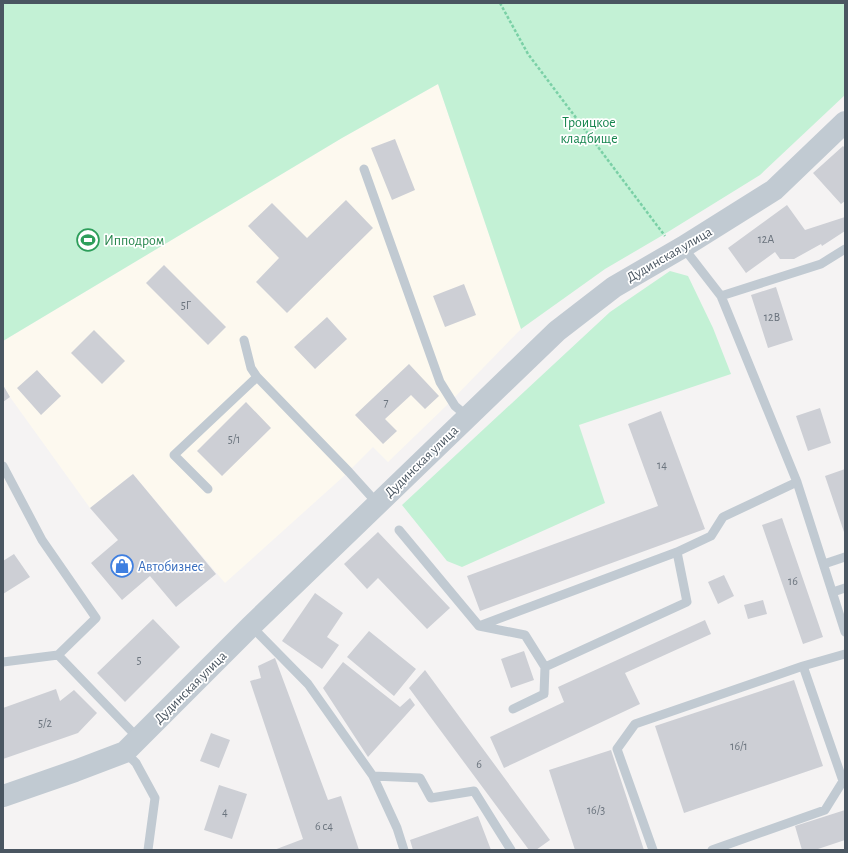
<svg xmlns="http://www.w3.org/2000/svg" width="848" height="853" font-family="'Alegreya Sans',sans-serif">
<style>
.commercial{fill:#fdf9ef}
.green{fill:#c3f1d5}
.building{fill:#cdcfd5}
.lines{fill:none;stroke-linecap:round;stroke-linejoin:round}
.path{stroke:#7ad0a6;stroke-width:2.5;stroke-dasharray:3 2;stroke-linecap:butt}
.service{stroke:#c1cad2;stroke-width:9}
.tertiary{stroke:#c1cad2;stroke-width:22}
.labels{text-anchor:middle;stroke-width:3.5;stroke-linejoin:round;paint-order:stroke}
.number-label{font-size:12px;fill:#6b747e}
.park-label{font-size:14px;fill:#17864f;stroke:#fff}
.leisure-label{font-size:14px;fill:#27864d;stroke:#fff;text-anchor:start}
.street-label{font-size:14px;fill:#4a5661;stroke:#fff}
.shop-label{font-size:14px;fill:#366cbe;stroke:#fff;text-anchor:start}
</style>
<rect width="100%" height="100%" fill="#f5f3f3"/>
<path class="commercial" d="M438 84 521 329 446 406 388 462 373 447 344 476 225 583 133 474 90 508 10 397 3 385V341L342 138Z"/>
<path class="green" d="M3 3H845V95L760 175 663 235 605 269 521 329 438 84 342 138 3 341Z
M670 271 688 276 713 328 731 374 579 425 605 503 462 567 447 561 402 505 610 312Z"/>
<path class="building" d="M395 139 415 190 392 200 371 148Z
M843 146 845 148V201L841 204 813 173Z
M346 200 373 228 287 313 256 282 279 258 248 226 272 203 307 238Z
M787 205 805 230 845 217V231L822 246 821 244 794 259H780L775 252 746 273 728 248Z
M164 265 226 327 208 345 146 283Z
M464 284 476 315 445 327 433 296Z
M776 287 793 340 768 348 751 295Z
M327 317 347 339 315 369 294 347Z
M94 330 125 361 102 384 71 353Z
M409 364 439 396 425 409 411 395 385 419 397 431 383 444 355 415Z
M37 370 61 396 41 415 17 388Z
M3 385 10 397 3 402Z
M246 402 271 428 222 476 197 451Z
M820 408 831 443 808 451 796 416Z
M661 411 705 529 480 611 467 576 658 506 628 424Z
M845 469V531L844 532 825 476Z
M133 474 216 574 176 607 150 576 122 600 91 563 118 540 90 508Z
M782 518 823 637 803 644 762 525Z
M378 532 450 608 427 629 378 578 367 589 344 564Z
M14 554 30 577 3 594V561Z
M724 575 734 596 718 604 708 582Z
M315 593 343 613 327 637 339 645 322 669 282 641Z
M763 600 767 614 748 619 744 605Z
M153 619 180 647 125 702 97 673Z
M705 620 711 634 625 673 640 704 504 768 490 737 564 702 558 687Z
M369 631 416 669 394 696 347 657Z
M524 651 534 680 511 688 501 659Z
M275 658 328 800 341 796 359 850H274L303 839 250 681 261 678 258 666Z
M343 662 400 707 410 698 415 705 368 757 323 688Z
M425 670 550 840 536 850H529L409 688Z
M794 680 823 766 684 813 655 726Z
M56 689 60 701 74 690 97 713 78 733 3 759V708Z
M211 733 230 740 219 768 200 761Z
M611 750 644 850H575L549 770Z
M219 785 247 794 232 839 204 830Z
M845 810V840L815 850H802L795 826Z
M478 816 491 850H413L410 840Z"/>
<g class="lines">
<path class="path" d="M500 3 528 54 665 236"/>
<path class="service" d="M364 169 440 382 455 406 468 417
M683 247 721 296 797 482 845 632
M721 296 821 264 845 249
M244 340 251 368 257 377 349 472 377 503
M3 466 42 540 96 618 58 655 138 738
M208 489 174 455 257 377
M399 530 479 626
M677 552 479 626 525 635 545 667 687 602 677 552 711 536 723 517 797 482
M824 564 845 557
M833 592 845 588
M251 626 308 684 373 776 397 828 404 850
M3 662 58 655
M513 709 544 694 545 667
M125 752 136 763 155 798 148 850
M373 776 420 778 431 798 474 791 511 850
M653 850 617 749 635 724 803 666 845 654
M712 850 825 810 843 781 803 666"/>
<path class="tertiary" d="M3 796 75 771 125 752 251 626 557 331 614 287 683 247 774 190 845 122"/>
</g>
<defs>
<g id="stadium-ring" transform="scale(1.15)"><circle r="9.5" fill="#fff" stroke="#2e9e5b" stroke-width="1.5"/><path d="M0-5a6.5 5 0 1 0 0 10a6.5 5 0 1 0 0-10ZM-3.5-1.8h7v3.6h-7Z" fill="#2e9e5b"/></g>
<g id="shop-ring" transform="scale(1.15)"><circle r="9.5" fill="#fff" stroke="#3f7fe0" stroke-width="1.5"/><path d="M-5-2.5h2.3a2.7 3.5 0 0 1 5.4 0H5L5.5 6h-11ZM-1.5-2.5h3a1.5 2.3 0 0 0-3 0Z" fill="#3f7fe0"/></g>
</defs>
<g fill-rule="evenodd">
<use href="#stadium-ring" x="88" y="240"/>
<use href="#shop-ring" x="122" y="566"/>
</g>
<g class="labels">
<g class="number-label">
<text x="766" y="243">12А</text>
<text x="186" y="309">5Г</text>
<text x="772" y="321">12В</text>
<text x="386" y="406">7</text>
<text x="234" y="443">5/1</text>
<text x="662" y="469">14</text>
<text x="793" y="585">16</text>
<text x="139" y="664">5</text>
<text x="45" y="727">5/2</text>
<text x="739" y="750">16/1</text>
<text x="479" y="768">6</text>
<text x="596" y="814">16/3</text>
<text x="225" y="816">4</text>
<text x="324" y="830">6 с4</text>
</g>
<g class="park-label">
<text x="589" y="127">Троицкое<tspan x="589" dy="16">кладбище</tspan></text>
</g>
<g class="leisure-label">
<text x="104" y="245">Ипподром</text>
</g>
<g class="street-label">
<text transform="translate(669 254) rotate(-30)" y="5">Дудинская улица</text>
<text transform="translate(421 461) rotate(-44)" y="5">Дудинская улица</text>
<text transform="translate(190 687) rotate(-45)" y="5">Дудинская улица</text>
</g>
<g class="shop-label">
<text x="138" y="571">Автобизнес</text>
</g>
</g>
<rect width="848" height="853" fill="none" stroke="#4a5661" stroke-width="8"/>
</svg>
